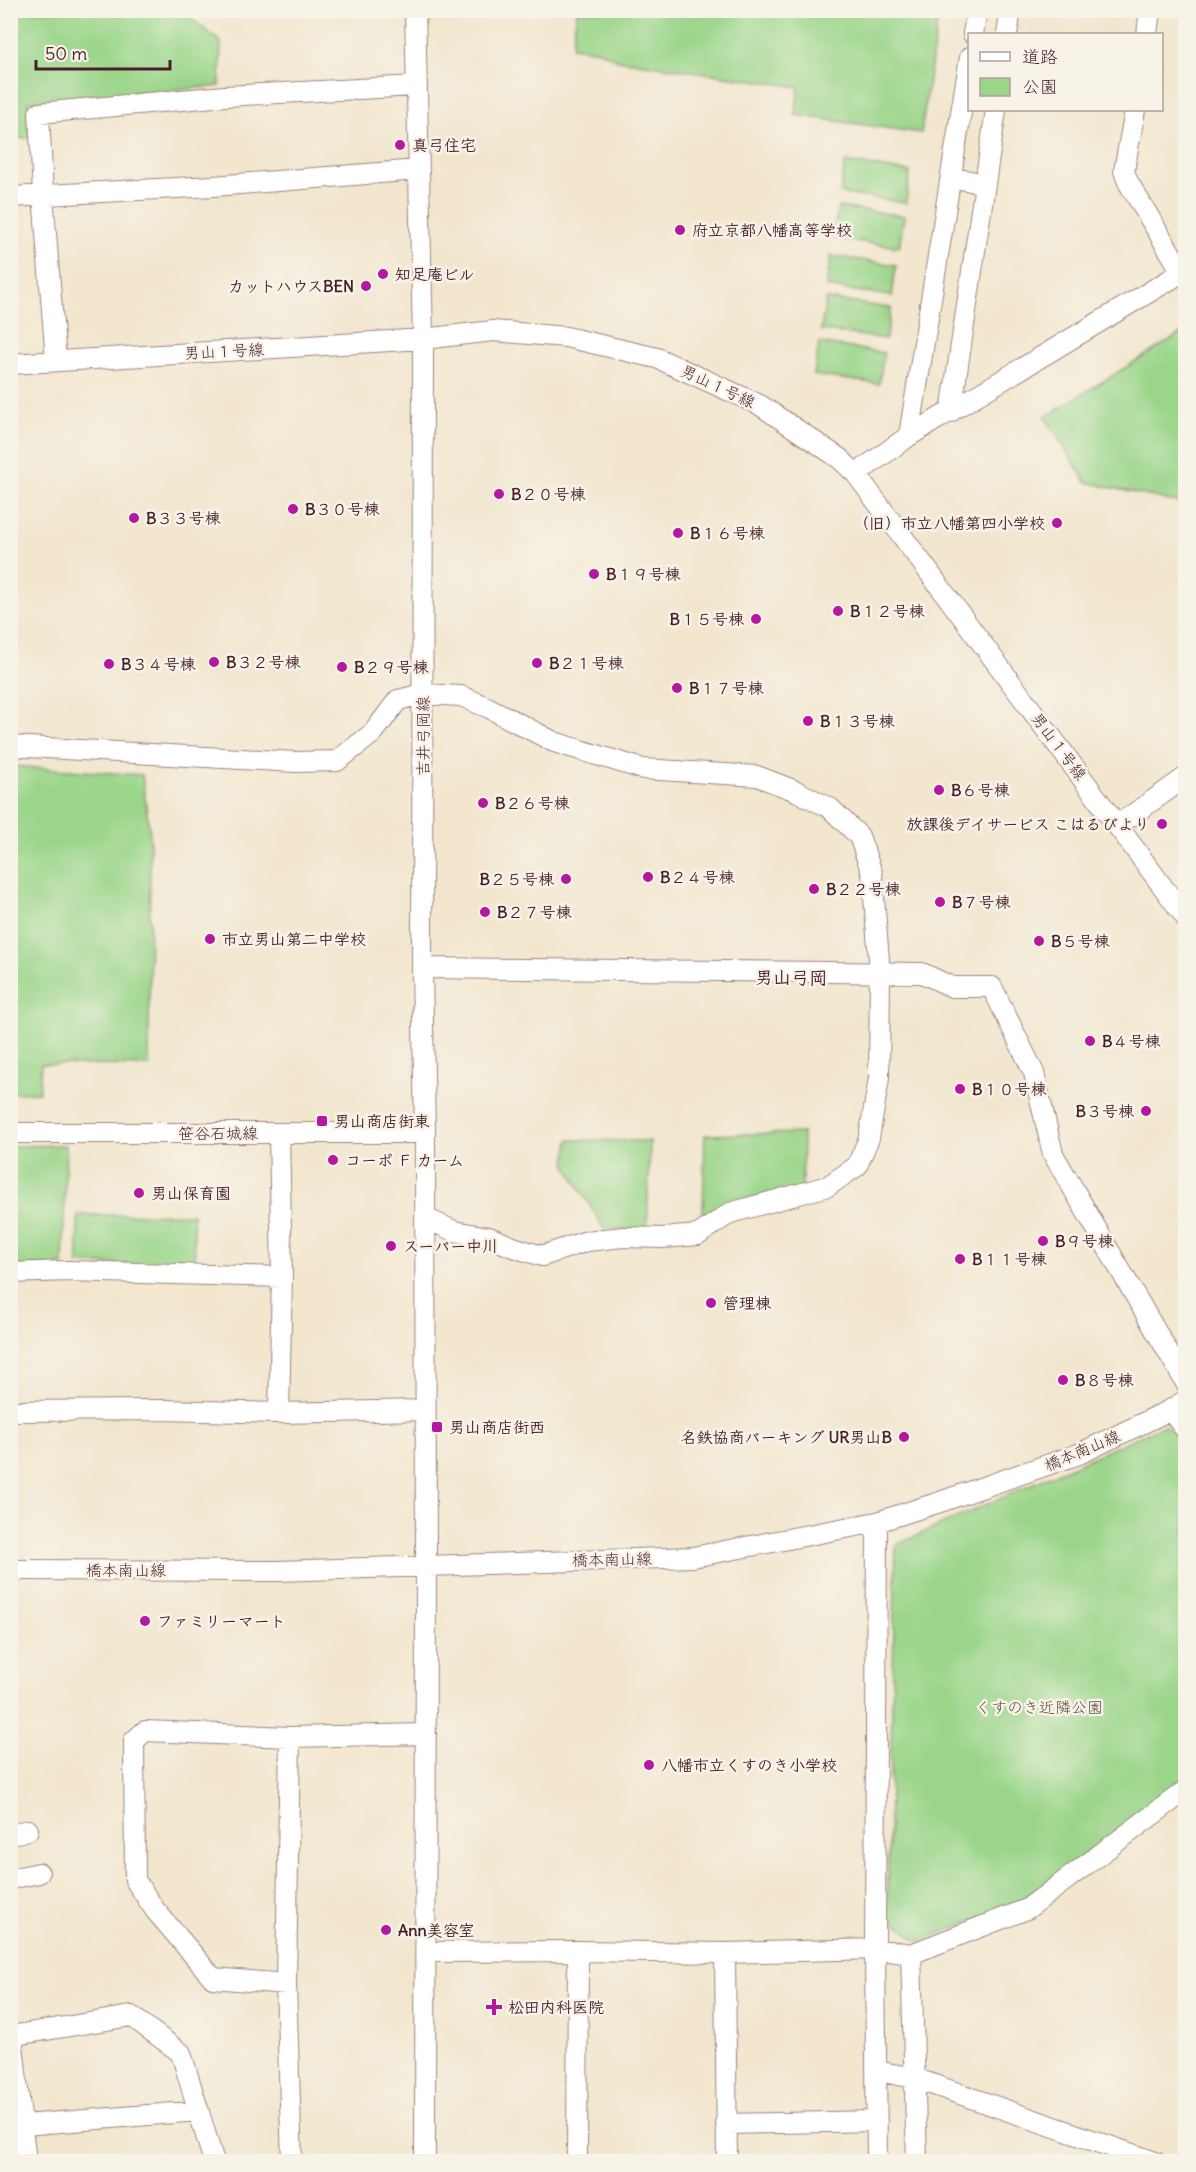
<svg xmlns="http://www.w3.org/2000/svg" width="1196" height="2172" font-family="Delius,'Klee One',sans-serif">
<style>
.green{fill:#9ad589;stroke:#727a5a;stroke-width:1.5}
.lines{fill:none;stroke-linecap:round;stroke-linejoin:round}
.minor-casing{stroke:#9e827c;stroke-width:22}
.minor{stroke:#fff;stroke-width:20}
.poi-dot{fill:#b5179e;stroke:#f7f3e8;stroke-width:2}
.labels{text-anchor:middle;stroke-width:5;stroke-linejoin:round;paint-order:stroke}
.poi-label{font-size:16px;font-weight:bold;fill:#4a1f2b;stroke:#f7f3e8;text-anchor:start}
.street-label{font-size:16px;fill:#4a1f2b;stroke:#f7f3e8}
.park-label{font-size:16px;fill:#5e4c42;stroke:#f7f3e8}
.neighbourhood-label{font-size:18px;font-weight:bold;fill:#4a1f2b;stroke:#f7f3e8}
</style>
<rect width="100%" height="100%" fill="#f7f3e8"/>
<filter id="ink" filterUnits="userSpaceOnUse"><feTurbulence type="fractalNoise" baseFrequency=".0167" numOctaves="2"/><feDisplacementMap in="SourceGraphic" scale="12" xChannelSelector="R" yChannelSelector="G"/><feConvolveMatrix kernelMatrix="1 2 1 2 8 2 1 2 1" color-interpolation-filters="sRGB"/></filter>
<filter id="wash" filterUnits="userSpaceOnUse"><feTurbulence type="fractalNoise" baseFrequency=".008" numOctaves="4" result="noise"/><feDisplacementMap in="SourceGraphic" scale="24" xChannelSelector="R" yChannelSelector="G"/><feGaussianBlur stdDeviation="1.35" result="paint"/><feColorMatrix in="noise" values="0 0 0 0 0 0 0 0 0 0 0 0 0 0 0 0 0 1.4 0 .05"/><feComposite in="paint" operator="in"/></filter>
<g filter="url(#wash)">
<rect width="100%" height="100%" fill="#f2e6ce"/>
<path class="green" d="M10 11H181L221 42 220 86 28 102 32 138H11Z
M577 11H939L921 133 795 115 799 87 618 60 600 51 572 47Z
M845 162 910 172 906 203 840 193Z
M838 207 904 216 899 247 833 238Z
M831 256 896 265 892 296 826 287Z
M826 299 891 308 886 339 821 330Z
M1185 331V504L1086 482 1045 417Z
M819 343 884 353 879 384 814 375Z
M10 766 142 775 150 835 149 1066 41 1064 39 1092 11 1093Z
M803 1133 802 1193 733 1201 703 1216 705 1135Z
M569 1140 650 1141 647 1230 604 1229 566 1165Z
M66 1145 63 1265 11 1267 10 1146Z
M193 1214 195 1265 78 1264V1215Z
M1164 1425 1173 1431 1185 1448V1782L1021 1901 919 1942 887 1915 896 1545Z"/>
</g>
<g filter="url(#ink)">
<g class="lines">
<g class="minor-casing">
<path id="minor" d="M415 10 423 339 422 968 425 1133 426 1566 425 2162
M973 34 977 10
M1007 34 1011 10
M1147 34 1150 10
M1135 110 1124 171 1128 182 1182 272
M951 177 985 184
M10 197 213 186 418 170
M56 361 43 195 39 113 225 96 416 86
M10 364 423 339 493 331 566 337 657 358 760 405 839 458 856 474 1186 918
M951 412 996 110
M909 436 970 57
M856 474 909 436 1186 270
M10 746 296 762 337 761 373 733 398 700 423 694 461 696 489 708 554 742 643 769 757 776 796 791 830 808 859 836 872 873 880 973 879 1078 869 1138 857 1166 828 1186 730 1213 698 1235 663 1238 623 1237 587 1241 542 1256 513 1247 489 1237 454 1231 425 1218
M1118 825 1186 777
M422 968 922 973 952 987H992L1034 1073 1053 1154 1186 1383
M10 1133H425
M10 1273 68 1271 282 1277
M1170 1410 1186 1430
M10 1411 162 1410 279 1413 425 1410
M279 1413 282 1277 279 1133
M877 1522 875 1949 877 2162
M10 1570 278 1571 693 1557 877 1522 940 1502 1079 1454 1170 1410 1186 1400
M10 1835 28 1830
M10 1879 39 1873
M426 1952 578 1951 725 1953 875 1949 911 1954 1027 1909 1186 1790
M725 1953 727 2162
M911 1954 917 2162
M286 1984 290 1737
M10 2036 131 2016 181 2053 214 2162
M12 2036 26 2162
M877 2071 914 2078 1155 2162
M726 2124 877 2121
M23 2125 199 2111
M292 2162 286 1984 213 1978 155 1910 135 1880 134 1741 145 1731 290 1737 426 1734
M577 2162 578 1951"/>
</g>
<use href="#minor" class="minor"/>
</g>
</g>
<g class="poi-dot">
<circle cx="400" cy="145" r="6"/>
<circle cx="680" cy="230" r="6"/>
<circle cx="383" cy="274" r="6"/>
<circle cx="366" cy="286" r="6"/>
<circle cx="499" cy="494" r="6"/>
<circle cx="293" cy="509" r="6"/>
<circle cx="134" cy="518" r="6"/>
<circle cx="1057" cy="523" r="6"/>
<circle cx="678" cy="533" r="6"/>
<circle cx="594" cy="574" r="6"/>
<circle cx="838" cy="611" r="6"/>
<circle cx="756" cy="619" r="6"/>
<circle cx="214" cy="662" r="6"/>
<circle cx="537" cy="663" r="6"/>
<circle cx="109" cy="664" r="6"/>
<circle cx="342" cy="667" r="6"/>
<circle cx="677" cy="688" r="6"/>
<circle cx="808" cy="721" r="6"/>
<circle cx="939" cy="790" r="6"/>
<circle cx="483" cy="803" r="6"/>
<circle cx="1162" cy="824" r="6"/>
<circle cx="648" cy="877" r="6"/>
<circle cx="566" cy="879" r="6"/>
<circle cx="814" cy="889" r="6"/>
<circle cx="940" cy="902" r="6"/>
<circle cx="485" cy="912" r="6"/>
<circle cx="210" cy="939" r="6"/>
<circle cx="1039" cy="941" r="6"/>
<circle cx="1090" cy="1041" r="6"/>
<circle cx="960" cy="1089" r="6"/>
<circle cx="1146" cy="1111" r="6"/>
<rect x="316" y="1115" width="12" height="12" rx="3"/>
<circle cx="333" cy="1160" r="6"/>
<circle cx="139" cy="1193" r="6"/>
<circle cx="1043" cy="1241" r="6"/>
<circle cx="391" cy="1246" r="6"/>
<circle cx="960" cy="1259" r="6"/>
<circle cx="711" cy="1303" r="6"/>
<circle cx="1063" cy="1380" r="6"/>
<rect x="431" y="1421" width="12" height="12" rx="3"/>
<circle cx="904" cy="1437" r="6"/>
<circle cx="145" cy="1621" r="6"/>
<circle cx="649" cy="1765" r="6"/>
<circle cx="386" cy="1930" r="6"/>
<path d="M491 1998h6v6h6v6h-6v6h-6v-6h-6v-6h6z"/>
</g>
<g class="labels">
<g class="poi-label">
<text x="412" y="151">真弓住宅</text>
<text x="692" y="236">府立京都八幡高等学校</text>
<text x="395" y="280">知足庵ビル</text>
<text x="354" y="292" text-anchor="end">カットハウスBEN</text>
<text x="511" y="500">B２０号棟</text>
<text x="305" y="515">B３０号棟</text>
<text x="146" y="524">B３３号棟</text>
<text x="1045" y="529" text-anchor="end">（旧）市立八幡第四小学校</text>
<text x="690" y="539">B１６号棟</text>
<text x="606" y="580">B１９号棟</text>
<text x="850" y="617">B１２号棟</text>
<text x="744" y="625" text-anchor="end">B１５号棟</text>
<text x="226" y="668">B３２号棟</text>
<text x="549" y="669">B２１号棟</text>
<text x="121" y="670">B３４号棟</text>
<text x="354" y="673">B２９号棟</text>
<text x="689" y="694">B１７号棟</text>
<text x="820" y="727">B１３号棟</text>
<text x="951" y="796">B６号棟</text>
<text x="495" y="809">B２６号棟</text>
<text x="1150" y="830" text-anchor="end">放課後デイサービス こはるびより</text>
<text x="660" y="883">B２４号棟</text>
<text x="554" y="885" text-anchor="end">B２５号棟</text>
<text x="826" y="895">B２２号棟</text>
<text x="952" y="908">B７号棟</text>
<text x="497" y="918">B２７号棟</text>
<text x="222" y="945">市立男山第二中学校</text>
<text x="1051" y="947">B５号棟</text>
<text x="1102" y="1047">B４号棟</text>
<text x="972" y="1095">B１０号棟</text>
<text x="1134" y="1117" text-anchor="end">B３号棟</text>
<text x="334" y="1127">男山商店街東</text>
<text x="345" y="1166">コーポ Ｆ カーム</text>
<text x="151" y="1199">男山保育園</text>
<text x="1055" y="1247">B９号棟</text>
<text x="403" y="1252">スーパー中川</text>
<text x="972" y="1265">B１１号棟</text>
<text x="723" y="1309">管理棟</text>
<text x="1075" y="1386">B８号棟</text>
<text x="449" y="1433">男山商店街西</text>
<text x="892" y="1443" text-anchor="end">名鉄協商パーキング UR男山B</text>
<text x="157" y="1627">ファミリーマート</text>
<text x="661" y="1771">八幡市立くすのき小学校</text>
<text x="398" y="1936">Ann美容室</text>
<text x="508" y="2013">松田内科医院</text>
</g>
<g class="street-label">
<text transform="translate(224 351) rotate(-3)" y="6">男山１号線</text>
<text transform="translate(718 386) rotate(25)" y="6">男山１号線</text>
<text transform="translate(423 736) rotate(-90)" y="6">吉井弓岡線</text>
<text transform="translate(1059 746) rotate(53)" y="6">男山１号線</text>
<text x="218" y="1139">笹谷石城線</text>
<text transform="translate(1082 1450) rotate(-23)" y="6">橋本南山線</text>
<text transform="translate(612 1559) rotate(-1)" y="6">橋本南山線</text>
<text x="126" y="1576">橋本南山線</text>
</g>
<g class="park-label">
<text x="1039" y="1713">くすのき近隣公園</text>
</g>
<g class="neighbourhood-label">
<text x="791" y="984">男山弓岡</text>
</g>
</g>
<rect width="1196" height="2172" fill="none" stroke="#f7f3e8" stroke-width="36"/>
<rect x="968" y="33" width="195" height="78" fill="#f7f3e8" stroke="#b29e9c" stroke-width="1.5"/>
<rect x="980" y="52" width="30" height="9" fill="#ffffff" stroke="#b29e9c" stroke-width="1.5"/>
<text x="1022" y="63" font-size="18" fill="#4a1f2b">道路</text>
<rect x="980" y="78" width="30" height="18" fill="#9ad589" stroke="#b29e9c" stroke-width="1.5"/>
<text x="1022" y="93" font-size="18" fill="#4a1f2b">公園</text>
<path d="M36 60v9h134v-9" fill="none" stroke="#4a1f2b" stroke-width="3"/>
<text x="45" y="60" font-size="18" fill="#4a1f2b" stroke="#f7f3e8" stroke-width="4.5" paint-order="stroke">50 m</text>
</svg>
